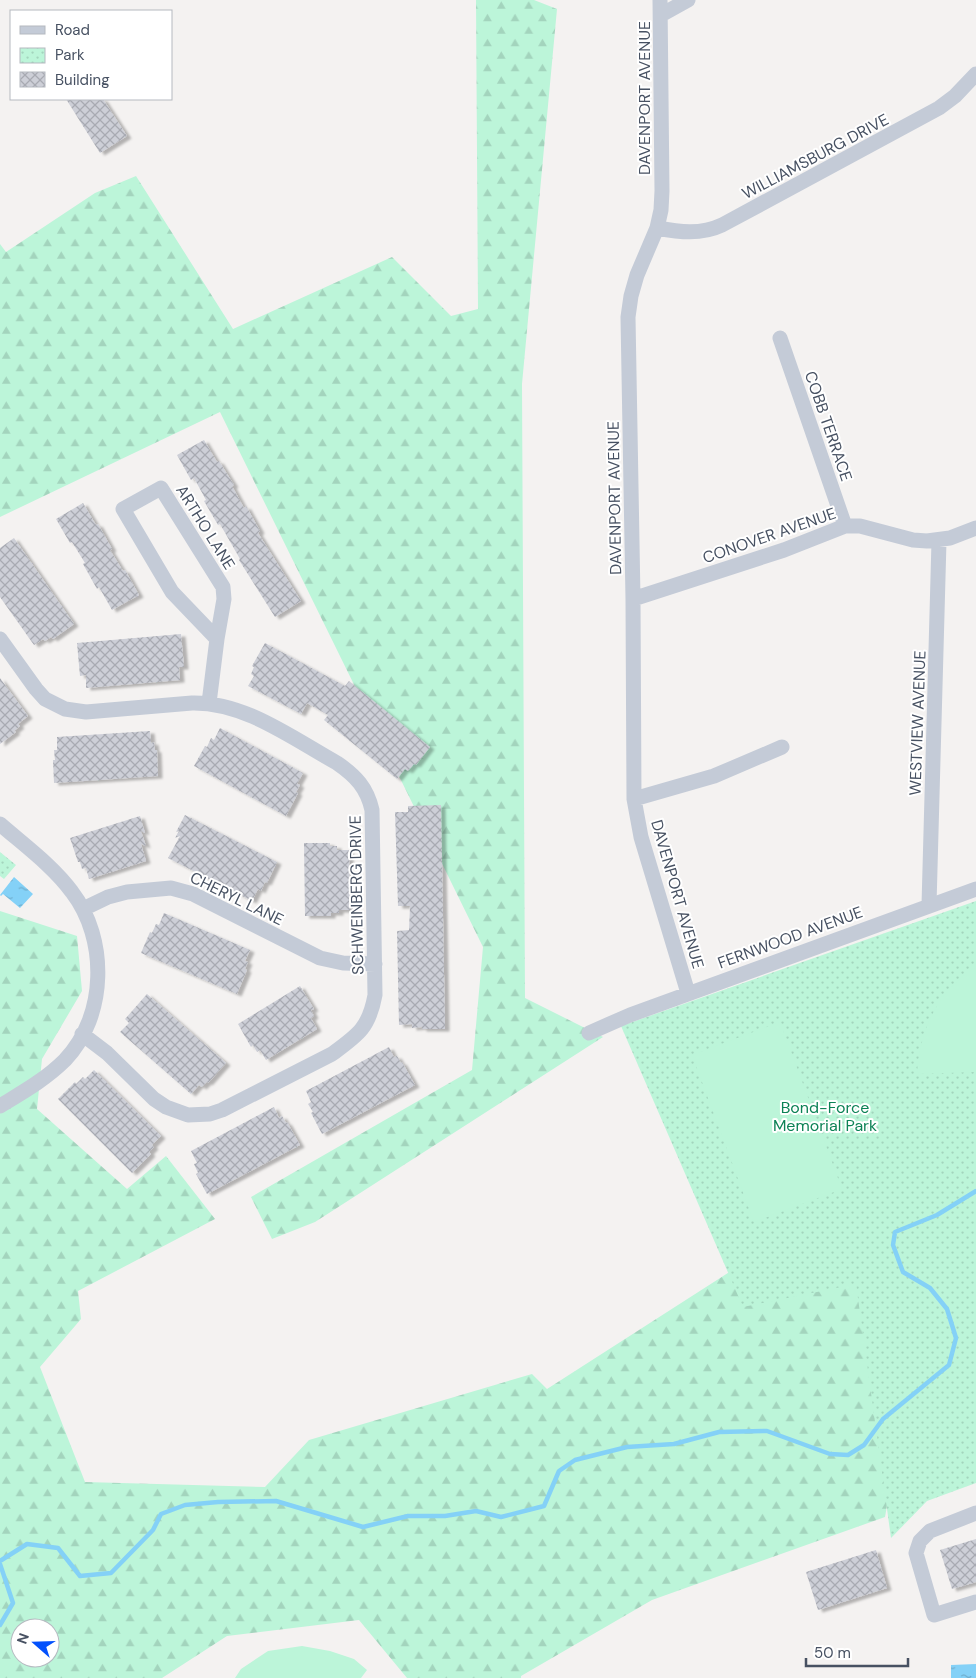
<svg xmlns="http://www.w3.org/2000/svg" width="976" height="1678" font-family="'DM Sans',sans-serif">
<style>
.forest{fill:url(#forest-firs);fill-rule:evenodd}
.park{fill:url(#park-dots)}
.pitch{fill:#bcf5d9}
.water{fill:url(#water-ripples)}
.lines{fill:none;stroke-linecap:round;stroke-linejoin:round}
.stream{stroke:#84d1f7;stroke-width:4.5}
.building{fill:url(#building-cross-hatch);filter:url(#shadow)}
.street{stroke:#c4cbd7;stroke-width:15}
.labels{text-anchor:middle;stroke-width:4;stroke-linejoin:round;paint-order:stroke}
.street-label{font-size:16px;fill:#475162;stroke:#fff}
.park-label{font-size:16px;fill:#0c8255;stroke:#fff}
</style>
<defs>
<pattern id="forest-firs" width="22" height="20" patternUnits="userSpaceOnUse" patternTransform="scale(1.25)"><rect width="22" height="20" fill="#bcf5d9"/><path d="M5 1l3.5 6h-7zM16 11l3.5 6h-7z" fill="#a3d4bd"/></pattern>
<pattern id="park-dots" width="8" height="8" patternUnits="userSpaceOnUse" patternTransform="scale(1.25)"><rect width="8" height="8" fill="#bcf5d9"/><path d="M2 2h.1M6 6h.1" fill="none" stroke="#a3d4bd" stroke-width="1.8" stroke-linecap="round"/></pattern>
<pattern id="water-ripples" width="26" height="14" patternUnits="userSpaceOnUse" patternTransform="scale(1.25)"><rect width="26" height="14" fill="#84d1f7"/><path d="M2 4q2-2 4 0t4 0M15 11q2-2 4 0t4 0" fill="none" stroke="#6eaccb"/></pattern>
<pattern id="building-cross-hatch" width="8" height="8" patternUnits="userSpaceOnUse" patternTransform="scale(1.25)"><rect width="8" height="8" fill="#cdcfd7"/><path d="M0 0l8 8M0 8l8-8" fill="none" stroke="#a8aab2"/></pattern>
<filter id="shadow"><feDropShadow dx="4.5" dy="2.5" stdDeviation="1" flood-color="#0004"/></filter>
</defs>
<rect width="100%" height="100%" fill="#f4f2f1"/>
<path class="forest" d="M476 0H534L557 9 522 384 525 998 603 1037 315 1222 272 1239 251 1197 472 1070 483 947 220 412 0 517V244L6 252 95 193 136 176 233 329 392 257 451 316 478 309Z
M0 911 77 936 82 991 42 1059 37 1109 127 1189 166 1156 215 1219 78 1291 81 1319 40 1367 85 1482 265 1487 309 1440 532 1374 547 1389 731 1271 875 1251 904 1410 885 1517 652 1600 521 1676V1678H407L359 1620 227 1636 162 1678H0ZM20 1628H50V1658H20Z"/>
<path class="park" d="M0 852 16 865 4 879 0 876Z
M976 901V1483L927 1501 891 1538 856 1284 743 1307 621 1026Z"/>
<path class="pitch" d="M976 967V1072L917 1074C920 1029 937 992 976 967Z
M780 1022 842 1189 754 1222 692 1055Z
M302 1646 330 1651 354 1659 367 1670 361 1678H235L241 1669 268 1651Z"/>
<path class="water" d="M14 877 33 894 20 908 3 894 1 896 0 895Z
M976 1664V1678H951V1665Z"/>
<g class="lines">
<path class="stream" d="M0 1561 27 1544 58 1548 80 1576 111 1573 153 1530 161 1514 185 1505 218 1502 276 1501 363 1527 408 1516H445L476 1511 501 1517 544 1506 559 1471 575 1460 627 1447 674 1444 719 1432 767 1431 830 1454 848 1455 864 1445 883 1419 949 1365 956 1338 947 1309 930 1288 903 1272 893 1245 895 1232 937 1215 976 1191
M0 1564 13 1603 0 1625"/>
</g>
<path class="building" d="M66 99H103L127 136 100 153Z
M204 440 217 462 219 461 234 485 232 486 244 508 246 506 260 531 258 533 301 601 275 617 239 560 240 559 220 524 218 525 204 501 206 500 194 478 191 480 177 455Z
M83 503 96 525 98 524 112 549 110 550 123 571 125 570 139 595 112 610 99 587 97 589 83 564 85 563 72 542 70 543 56 519Z
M14 538 74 624 53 639 51 637 45 641 43 639 34 645 0 597V548Z
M181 634 184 667H179L180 680 86 688V675L80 676 77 643Z
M265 643 345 686 349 681 430 747 416 765 414 764 408 771 405 769 397 779 324 720 328 715 307 703 301 714 248 686 254 676 251 674 254 667 252 666Z
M0 678 28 716 18 724 20 726 14 731 16 732 0 744Z
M220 728 303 773 297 784 300 785 296 792 298 793 286 816 194 766 205 746 207 747 211 738 214 740Z
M150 731 151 743 154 742 155 750H157L158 776 54 783 53 760H55L54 750H57V737Z
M441 805 445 1029H422V1027L412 1028V1024L399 1025 397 931 409 930 410 906H398L395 812H408V806Z
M185 815 277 862 267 883 265 882 261 891 258 889 252 901 168 858 180 836 175 838 179 831 176 832Z
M140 816 145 833 141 831 146 846 141 844 146 861 89 879 86 868 82 869 80 862H78L70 838Z
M304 843H330V846H337V850H349L350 910H339V913H331V916H305Z
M164 913 250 950 245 961 248 962 245 969 247 970 237 994 141 953 150 932 152 933 156 924 159 925Z
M300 986 314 1009 311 1010 314 1016 311 1018 317 1029 266 1060 260 1050 257 1052 253 1045 251 1047 238 1024Z
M147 994 226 1063 208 1083 207 1082 202 1087 199 1085 191 1094 120 1032 129 1023 125 1019Z
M389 1047 394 1057 397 1056 401 1063 402 1062 415 1085 322 1134 311 1113 313 1112 308 1104 311 1102 306 1091Z
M94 1070 161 1136 152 1145 154 1147 149 1152 151 1154 132 1173 58 1099 75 1082 76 1084 83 1077 85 1079Z
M274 1107 279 1118 282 1116 286 1123 287 1122 300 1145 207 1194 196 1174 198 1173 194 1164 197 1163 191 1151Z
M976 1539V1582L952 1589 940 1550Z
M876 1550 887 1588 818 1610 806 1572Z"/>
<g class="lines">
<path class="street" d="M660 0 662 191 661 210 657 228 637 275 631 296 628 317 633 599 634 799 641 837 688 993
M661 15 688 0
M657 228C679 232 701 235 722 225L939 108 955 96 976 74
M780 338 845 526
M633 599 784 550 845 526H860L913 540 927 541 950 538 976 528
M0 639 36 689 45 699 65 709 86 712 192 703C245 702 292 738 337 763 356 776 367 788 372 810L375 995C369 1028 358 1035 332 1054L222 1110 210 1114 188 1115 166 1107 154 1099 107 1053 82 1034
M209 703 217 639 172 592 123 509 161 488 223 587 224 599 217 639
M634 799 714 776 782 747
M0 824C24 845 53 866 72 892 108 939 107 1016 65 1060 46 1079 23 1092 0 1106
M929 905 939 541
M83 909 108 897 127 892 171 888 193 894 320 958 343 963 375 964
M589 1033 630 1015 976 889
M976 1513 930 1531 920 1541 916 1553 934 1615 976 1602"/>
</g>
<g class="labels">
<g class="street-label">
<text transform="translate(644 98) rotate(-90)" y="6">DAVENPORT AVENUE</text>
<text transform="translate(815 156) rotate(-28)" y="6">WILLIAMSBURG DRIVE</text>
<text transform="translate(829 426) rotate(71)" y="6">COBB TERRACE</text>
<text transform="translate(614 498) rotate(-91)" y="6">DAVENPORT AVENUE</text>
<text transform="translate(206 527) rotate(58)" y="6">ARTHO LANE</text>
<text transform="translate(769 535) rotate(-19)" y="6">CONOVER AVENUE</text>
<text transform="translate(917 723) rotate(-88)" y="6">WESTVIEW AVENUE</text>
<text transform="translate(678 894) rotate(74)" y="6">DAVENPORT AVENUE</text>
<text transform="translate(356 895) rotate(-91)" y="6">SCHWEINBERG DRIVE</text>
<text transform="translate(237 898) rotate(26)" y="6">CHERYL LANE</text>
<text transform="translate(790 937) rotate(-20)" y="6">FERNWOOD AVENUE</text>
</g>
<g class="park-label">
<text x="825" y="1113">Bond-Force<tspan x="825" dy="18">Memorial Park</tspan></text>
</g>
</g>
<rect x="10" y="10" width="162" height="90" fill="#ffffff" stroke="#b5b9c0"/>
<rect x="20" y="26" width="25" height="8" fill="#c4cbd7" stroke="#b5b9c0"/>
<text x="55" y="35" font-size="15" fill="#475162">Road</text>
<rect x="20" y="48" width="25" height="15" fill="url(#park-dots)" stroke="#b5b9c0"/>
<text x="55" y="60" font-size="15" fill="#475162">Park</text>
<rect x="20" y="72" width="25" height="15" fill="url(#building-cross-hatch)" stroke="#b5b9c0"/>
<text x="55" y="85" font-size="15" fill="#475162">Building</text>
<g transform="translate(35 1643) rotate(290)"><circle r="24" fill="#ffffff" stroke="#b5b9c0"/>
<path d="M0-4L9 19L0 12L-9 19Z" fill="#0351fc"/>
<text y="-8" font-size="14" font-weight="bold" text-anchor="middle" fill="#475162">N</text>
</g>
<path d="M806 1658v8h102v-8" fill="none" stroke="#475162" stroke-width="2.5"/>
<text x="814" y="1658" font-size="15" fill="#475162" stroke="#ffffff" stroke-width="4" paint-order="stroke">50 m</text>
</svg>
